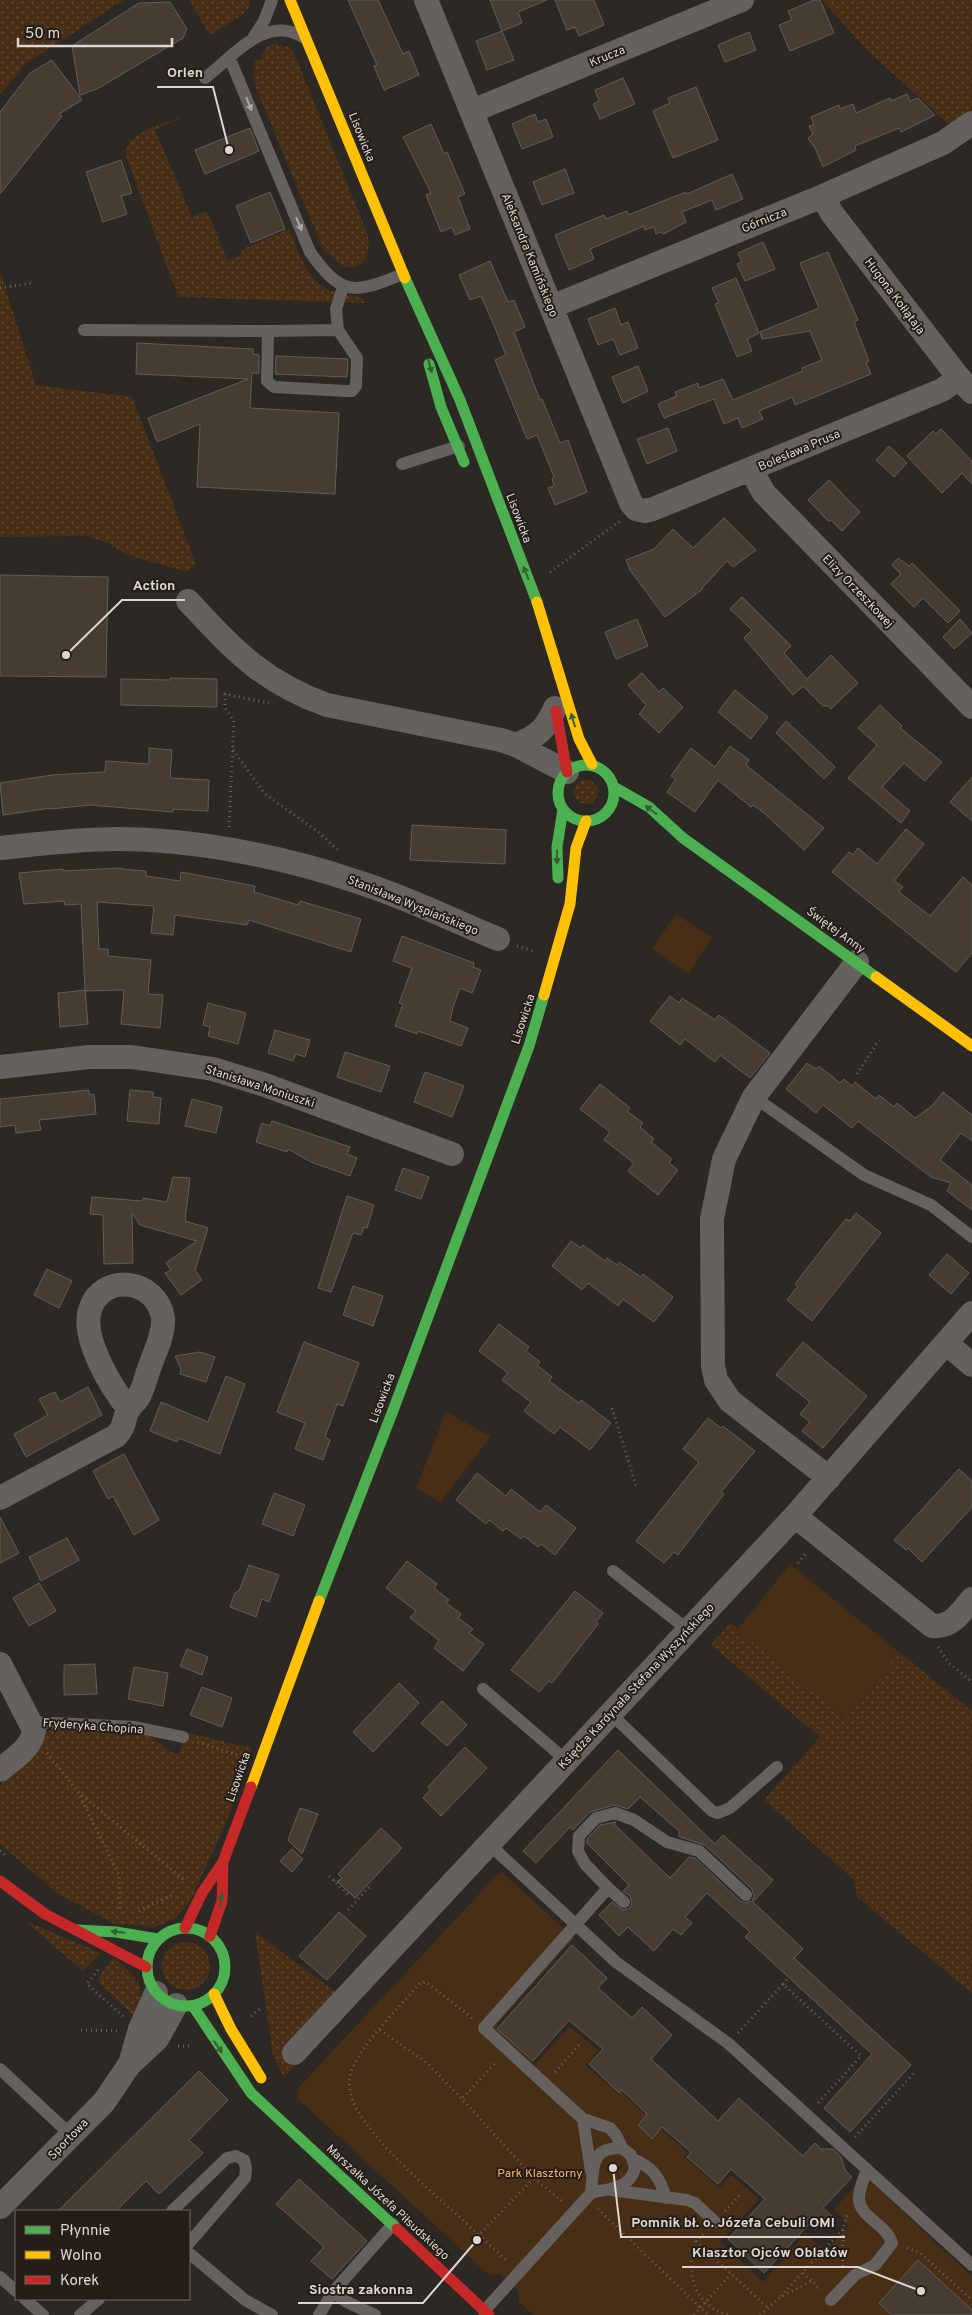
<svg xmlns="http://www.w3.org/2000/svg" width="972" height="2315" font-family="Overpass,sans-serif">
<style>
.grass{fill:url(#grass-dots)}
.park{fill:#482e15}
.building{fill:#463c32;stroke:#615d5a}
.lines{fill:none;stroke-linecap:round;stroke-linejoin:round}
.path{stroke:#686462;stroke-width:3;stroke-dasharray:1 4;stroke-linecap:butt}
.lane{stroke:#64615e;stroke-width:12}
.street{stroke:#64615e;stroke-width:24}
.fast{stroke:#4caf50;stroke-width:11}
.slow{stroke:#ffc107;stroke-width:11}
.jam{stroke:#c62828;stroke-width:11}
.oneway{fill:#aca8a4}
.oneway2{fill:#375f31}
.labels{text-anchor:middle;stroke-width:4;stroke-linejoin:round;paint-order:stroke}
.street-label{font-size:12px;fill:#dcd7d3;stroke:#251e18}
.park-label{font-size:12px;fill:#f9b475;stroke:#251e18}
.leader{fill:none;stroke:#dcd7d3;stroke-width:2}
.callout-dot{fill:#dcd7d3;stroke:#251e18;stroke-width:2}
.callout-label{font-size:14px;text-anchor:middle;font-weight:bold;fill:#dcd7d3;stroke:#251e18;stroke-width:4;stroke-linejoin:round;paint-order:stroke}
</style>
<defs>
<pattern id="grass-dots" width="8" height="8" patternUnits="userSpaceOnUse" patternTransform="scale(1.25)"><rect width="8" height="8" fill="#482e15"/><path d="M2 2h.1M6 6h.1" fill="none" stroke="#624c36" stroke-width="1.8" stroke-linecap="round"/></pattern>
</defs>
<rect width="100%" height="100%" fill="#2c2824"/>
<path class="grass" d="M0 0H124L25 64 0 95Z
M189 0H250V6L242 15 210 35Z
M822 0H972V137L966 140 868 51Z
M274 44 289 47 297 60 367 233C375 262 351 282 330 254H325L256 88 253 78 255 60H260L267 46Z
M178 118V119L155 130 192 217 207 211 228 261 242 255 241 250 289 229C307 271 309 293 361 297L366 303 178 297 126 155C126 132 160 125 178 118Z
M0 271 36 385 132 397 196 564 186 572 128 555 108 543 86 536 0 537Z
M574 792a12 12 0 1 1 24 0a12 12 0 1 1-24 0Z
M730 1623 846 1719 900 1653 972 1711V1993L857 1897 853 1879 764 1800 820 1737 711 1645Z
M49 1730 149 1735 171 1752 179 1754 185 1732 251 1748 228 1818 190 1901 176 1918 155 1927 115 1924 57 1893 0 1844V1785L38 1748 44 1733Z
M25 1921 101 1953 83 1971Z
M255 1932 337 1993 300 2059 284 2078 273 2055Z
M162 1966a24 24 0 1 1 48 0a24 24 0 1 1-48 0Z
M114 1958C136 1976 147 1986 136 2015L131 2013 99 1983V1976Z"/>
<path class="park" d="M676 914 712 938 689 974 652 949Z
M446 1412 491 1436 440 1503 416 1488Z
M790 1564 900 1653 846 1719 737 1630Z
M502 1872 574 1938 495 2027 535 2064 569 2027 598 2050 586 2066 618 2094 622 2092 645 2115 637 2125 652 2140 661 2129 688 2153 685 2157 719 2188 731 2175 759 2199 720 2242 763 2282 805 2234 826 2251 849 2225 834 2209 865 2175 972 2277V2315H533L519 2302 518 2290 500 2274 490 2276 298 2099 299 2087 496 1876Z"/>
<path class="building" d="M348 0H378L403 54 409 51 419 75 384 90 374 66 377 65Z
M490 0H547L518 12 522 23 502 31Z
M555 0H594L604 25 579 36 575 27 567 30Z
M814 0H820L834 33 790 51 779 25 792 20 788 11Z
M170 2 187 29 183 38 97 89 80 95 72 46 139 3Z
M502 31 514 60 487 70 476 41Z
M749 32 756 50 725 62 718 45Z
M52 60 82 100 59 114 62 116 0 194V112L30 73Z
M623 78 635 104 600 119 593 104 599 101 595 90Z
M696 87 718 140 673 158 653 111 670 103 668 98Z
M907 94 910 101 918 98 935 115 901 132 899 128 855 146 856 150 823 167 815 148 808 138 813 134 809 126 814 125 811 117 839 105 840 109 853 104 856 113 890 98 891 101Z
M535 114 538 122 546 119 553 137 522 149 512 124Z
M431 124 444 154 447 152 465 194 458 197 470 229 455 235 452 227 441 232 426 195 431 193 403 137Z
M250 128 259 151 205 174 195 150Z
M121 160 132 193 121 196 127 214 103 222 86 172Z
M565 169 574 193 542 205 533 182Z
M732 174 743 199 716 210 712 200 682 212 686 222 664 234 661 232 656 234 654 227 645 230 644 226 590 249 594 259 569 270 555 235 604 215 606 219 627 211 628 215 686 192 687 194Z
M270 192 285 229 251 243 236 206Z
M763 242 775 269 745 281 737 264 742 262 738 253Z
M828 252 858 320 854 322 869 361 866 362 871 374 795 405 792 397 759 411 763 419 742 428 738 418 724 424 714 399 664 418 658 404 677 396 675 392 698 383 699 388 723 379 733 400 803 371 802 368 822 360 810 331 762 339 760 332 819 308 800 263Z
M490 261 508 302 514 300 525 327 514 332 540 400 542 399 560 443 568 440 587 492 555 505 548 488 554 486 552 479 554 477 548 462 537 435 527 439 495 360 506 355 490 316 481 296 470 300 459 275Z
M736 278 759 333 747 339 752 351 737 357 715 304 719 303 712 288Z
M615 308 621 325 628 322 638 348 620 355 613 339 598 345 588 319Z
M137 343 253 349V354L259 355V373H252L250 408 339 413 335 494 197 487 200 424 157 442 148 418 248 379 136 374Z
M276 356 348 359 347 377 275 374Z
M638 366 648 391 623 403 612 377Z
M668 428 677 451 647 464 637 439Z
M941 429 972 461V484L962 473 942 493 907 456 933 431 936 434Z
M889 446 907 463 894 477 876 460Z
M829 480 860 512 842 531 831 520 829 522 808 500Z
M724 518 756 550 733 567 727 561 702 588 703 589 665 617 630 570 626 560 654 549 673 529 693 548Z
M898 558 909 566 912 563 960 611 948 623 923 598 914 607 891 584 901 574 892 565Z
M0 575 108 577 106 677 0 676Z
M742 597 791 646 784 653 807 679 831 655 858 683 831 709 828 706H823L803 686 793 695 744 638 752 630 730 609Z
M637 619 648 646 616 659 605 632Z
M960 619 972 633 954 649 943 637Z
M642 673 659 692 663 688 683 707 659 733 639 714 646 705 628 685Z
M170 678 217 679V707L121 705V679L170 680Z
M735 690 768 717 751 739 718 712Z
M880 705 902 726 900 728 942 762 925 781 904 763 882 787 910 811 901 823 848 778 877 745 858 728Z
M786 721 835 767 824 779 776 733Z
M730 746 749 760 746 765 824 828 804 850 764 813 753 805 751 807 718 780 695 812 667 792 676 779 671 776 691 748 715 767Z
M149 748 172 750 170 778 209 780 208 811 173 809V812L90 805 51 809V808L3 815 0 783 52 775 105 772 106 761 149 764Z
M972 777V821L950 802Z
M412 825 506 830 505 864 410 860Z
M906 829 924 844 894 881 903 887 899 892 930 916 963 877 972 885V953L956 972 832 872 849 852 853 855 858 848 877 864Z
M122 868V869L146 871V876L180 881 181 872 255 886 254 892 298 905 300 901 361 919 351 952 249 920 247 925 175 915 173 935 151 933 154 906 97 902 99 949H108V956L151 960 148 994 163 995 160 1028 121 1024 124 990 85 991 81 904 65 905 64 901 24 904 19 873 63 869V871Z
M402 936 474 963 473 967 481 970 472 993 460 988 453 1007 450 1021 468 1028 461 1046 418 1031 417 1034 395 1026 403 1004 399 1003 412 968 393 961Z
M85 990 88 1024 60 1027 58 993Z
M670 996 679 1003 682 998 715 1020 719 1015 770 1053 750 1078 720 1055 715 1062 685 1039 680 1045 650 1021Z
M208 1003 246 1013 238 1044 208 1036 210 1027 203 1025Z
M275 1030 310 1040 305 1057 296 1054 293 1061 268 1053Z
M345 1052 390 1066 381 1092 337 1077Z
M807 1063 816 1069 819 1066 840 1083 844 1079 852 1086 855 1082 876 1099 879 1095 894 1107 897 1103 915 1118 932 1106 943 1092 972 1115V1141L961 1133 940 1160 972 1185V1210L947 1191 951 1183 931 1177 858 1121 852 1128 823 1105 816 1113 786 1089Z
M425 1072 464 1086 452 1117 414 1102Z
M600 1084 630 1108 627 1111 643 1123 640 1127 654 1139 651 1142 672 1159 669 1163 678 1170 658 1195 628 1171 634 1163 604 1140 610 1132 580 1109Z
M89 1090V1095L94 1094 96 1114 39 1120 41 1130 16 1133 15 1125 0 1127V1099Z
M130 1090 153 1092V1097L161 1098 159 1124 127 1121Z
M192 1099 222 1107 216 1133 185 1126Z
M272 1121 350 1147 347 1154 357 1158 350 1176 311 1162 288 1149 287 1152 256 1142 262 1123 270 1126Z
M403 1168 429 1177 421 1199 395 1190Z
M173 1177 190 1178 185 1221 208 1228 195 1270 202 1280 181 1295 165 1273 171 1270 166 1263 197 1241 140 1225 132 1213 133 1263 104 1264 103 1215 90 1214 92 1197 142 1201 143 1198 167 1202Z
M347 1196 374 1205 367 1228 364 1227 361 1235 353 1233 331 1292 318 1288Z
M856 1213 881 1233 812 1321 787 1300 798 1286 795 1284 822 1249 846 1219 850 1221Z
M571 1241 581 1248 583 1245 605 1261 607 1258 617 1265 619 1262 641 1277 643 1274 673 1297 654 1322 623 1299 618 1306 588 1283 582 1290 552 1266Z
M947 1254 969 1273 951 1294 929 1275Z
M47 1269 72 1281 59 1308 34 1295Z
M353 1286 383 1296 373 1326 343 1315Z
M499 1324 529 1347 526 1351 540 1362 537 1365 552 1377 549 1381 579 1403 581 1400 611 1423 590 1450 560 1427 554 1434 524 1411 531 1402 502 1380 508 1373 479 1351Z
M304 1342 359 1363 343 1406 337 1404 325 1437 330 1440 323 1460 295 1449 305 1423 277 1412Z
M803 1342 867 1396 823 1448 802 1431 810 1422 800 1414 810 1402 776 1375Z
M200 1352 215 1357 206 1382 180 1374 181 1369 175 1356Z
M226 1376 245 1384 220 1454 178 1438 177 1442 150 1431 161 1402 208 1422Z
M88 1387 102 1415 26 1457 14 1434 48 1415 39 1399 55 1392 60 1402Z
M708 1418 721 1428 723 1426 755 1451 721 1492 724 1494 678 1555 674 1552 664 1563 636 1541 699 1462 683 1449Z
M124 1454 159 1520 134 1535 113 1496 108 1499 93 1471Z
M959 1469 972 1481V1507L922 1562 908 1548 906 1550 894 1540Z
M477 1473 506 1496 511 1489 540 1512 546 1505 576 1528 555 1555 541 1544 538 1547 524 1536 521 1539 506 1528 503 1531 489 1520 486 1524 456 1500Z
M274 1493 305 1505 293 1536 262 1524Z
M0 1517 19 1553 0 1563Z
M67 1538 79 1560 41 1581 29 1557Z
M407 1561 437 1584 434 1588 449 1600 446 1603 461 1614 458 1618 473 1629 469 1633 484 1644 463 1671 434 1648 439 1640 410 1618 416 1611 386 1588Z
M249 1565 279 1575 269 1602 262 1599 256 1617 230 1607 235 1593 239 1591Z
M39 1583 56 1611 29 1626 13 1598Z
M575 1591 603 1613 596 1622 598 1624 584 1642 552 1683 549 1681 539 1692 511 1670Z
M187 1649 208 1657 202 1675 180 1666Z
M95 1664 97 1694 64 1695V1665Z
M134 1667 168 1673 163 1706 128 1699Z
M399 1683 419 1703 373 1752 353 1732Z
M202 1687 232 1698 222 1727 190 1715Z
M442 1701 467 1725 447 1746 421 1723Z
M465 1747 487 1768 441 1816 423 1798 430 1790 428 1787Z
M618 1750 715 1844 723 1835 773 1880 753 1902 803 1949 794 1958 911 2065 850 2132 824 2108 872 2054 745 1937 750 1932 707 1893 685 1917 692 1923 681 1935 673 1929 654 1951 628 1927 619 1936 599 1915 612 1902 623 1910 630 1908 632 1903 630 1896 623 1891 629 1885 587 1843V1839L600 1825 616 1822 614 1824 670 1878 689 1857 695 1858 740 1901 745 1903 752 1901 754 1896 752 1889 705 1845 680 1837 678 1835 680 1832 640 1797 628 1809 614 1805 590 1812 573 1830 570 1827 536 1863 523 1851Z
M300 1808 318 1814 302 1854 288 1840Z
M381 1828 402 1848 355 1898 338 1882 342 1878 338 1874Z
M292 1849 303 1859 292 1872 280 1861Z
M339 1912 366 1936 327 1980 299 1956Z
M572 1945 607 1978 598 1988 632 2018 642 2007 672 2035 651 2059 718 2121 739 2098 803 2156 815 2143 821 2149H833L841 2157 845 2170 852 2177 823 2208 833 2217 822 2229 813 2220 764 2273 728 2239 765 2199 731 2169 718 2184 687 2157 691 2152 662 2127 652 2139 638 2125 647 2114 622 2090 619 2093 589 2064 603 2049 569 2020 533 2061 497 2029Z
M199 2071 228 2100 189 2140 203 2153 159 2194 146 2181 116 2211H58Z
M299 2179 367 2241 332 2279 311 2261 324 2247 276 2204Z
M918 2260 972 2310V2315H892L879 2303Z"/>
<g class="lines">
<path class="path" d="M0 288 31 283
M550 572 620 521
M233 750 265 794 318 832 340 852
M229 827 234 721 225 708V694L269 703
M517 946 533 951
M857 1074 879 1040
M612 1408 637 1489
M798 1563 806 1553
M938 1647 949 1663 972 1682
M198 1742 237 1755
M47 1753 78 1792 183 1879
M78 1792 119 1875 120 1909
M0 1851 8 1857
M329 1876 349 1895 351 1893
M334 1881 337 1879 339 1881
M348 1910 370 1886
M139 1911 174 1894
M98 1970 87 1984 123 2016
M783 1984 789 1977
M251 2016 261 2008
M472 2018 426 1982 420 1983C400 2007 364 2041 352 2069 347 2080 350 2095 355 2106 379 2150 441 2199 479 2235L534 2178 462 2099 497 2061
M81 2030 117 2031
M380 2030 426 2062 462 2099
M738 2033 783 1984 861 2056 818 2103
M178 2046H192
M555 2072 579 2045
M855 2137 915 2072
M534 2178 562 2201
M598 2209 708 2315
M725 2211 740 2195
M703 2234 696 2241 769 2309
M479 2235 508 2262
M696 2241C685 2271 694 2307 729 2315
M907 2248 919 2252 972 2300
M843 2266V2229L847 2215
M803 2273 812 2281
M781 2296 843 2229
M694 2315 731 2274
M760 2315 779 2298 812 2281 821 2290"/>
<path class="lane" d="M253 38 264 21 272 0
M230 59 310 252C342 297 354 294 403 274
M205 78C233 57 265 14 303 37
M84 330 268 331
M338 330 268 331 267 381 274 387 345 391H352L356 386 357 358 338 330 336 309 343 287
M402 464 459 446
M754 1097 864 1175 931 1205 972 1237
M613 1571 688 1630
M483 1689 567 1761
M611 1714 712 1811 718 1813 730 1808 777 1767
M32 1722 135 1727 183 1737
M489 1844 616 1962 729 2044 972 2265
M608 1888 624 1902
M0 2069 72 2136
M583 2119 591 2171
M622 2148C589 2147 594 2169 591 2193 609 2188 629 2190 635 2168L631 2155 622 2148 616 2135 610 2128 583 2119 484 2028 608 1888 585 1864 578 1851 579 1836 596 1818 615 1813 634 1820 667 1842 699 1851 746 1895
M633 2159C653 2167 660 2178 666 2198
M611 2190 687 2200 695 2203 715 2222
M172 2211 227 2158 236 2156 244 2160 246 2168 245 2178 189 2243
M189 2253 245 2300 272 2315
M0 2277 16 2291
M25 2299 43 2315
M831 2300 855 2275 875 2265 892 2243C887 2225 861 2218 859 2200 858 2191 864 2178 867 2169
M484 2311 591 2193
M80 2315 99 2299
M319 2315 333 2292
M375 2315 347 2302 333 2292 393 2224"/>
<path class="street" d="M426 0 631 503 636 509 645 511 653 509 942 390 959 378
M472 111 742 0
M823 196 831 212 959 378 972 392
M551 307 823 196 943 143 972 123
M751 470 764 493 972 707
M188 601C233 649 262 682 327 705L501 740 516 745 567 772
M516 745C537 737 546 729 555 708
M0 848C39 844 78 839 117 839 194 839 285 857 358 882 406 897 452 920 498 939
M0 1067 89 1057H132L213 1069 265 1085 452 1154
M946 1343 972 1365
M829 1478 730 1401 716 1380 713 1366 712 1219 724 1159 754 1097 857 962
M0 1498 116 1436C126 1426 123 1420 128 1409 131 1405 136 1402 138 1398 144 1388 146 1376 150 1366 155 1351 164 1335 163 1319 158 1278 101 1272 90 1310 81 1337 111 1388 129 1409
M795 1516 932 1626C952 1628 960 1613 972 1599
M0 1664 34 1730C32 1748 13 1759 0 1770
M294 2053 795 1516 972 1313
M130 2064 140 2029 156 1993
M0 2207 104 2102 129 2065 157 2039 176 2005"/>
<path class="fast" d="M405 278 460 400 537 602
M429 364 441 407 464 462
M558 793a28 28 0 1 1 56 0a28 28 0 1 1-56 0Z
M614 787 649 807 683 838 876 977
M558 878 557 847 563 809
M319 1601 394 1408 529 1046 544 995
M147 1967a39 39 0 1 1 78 0a39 39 0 1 1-78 0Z
M78 1930 116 1932 158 1939
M193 2006 251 2093 397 2229"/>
<path class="slow" d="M290 0 405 278
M537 602 579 739 592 764
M876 977 972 1046
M544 995 570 904 576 848 586 821
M251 1787 319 1601
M214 1994 231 2029 261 2078"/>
<path class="jam" d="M556 711 567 772
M0 1881 45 1914 146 1967
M185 1928 202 1893 223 1862 251 1787
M210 1936 222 1901 223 1862
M397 2229 489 2315"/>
</g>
<defs><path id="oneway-solid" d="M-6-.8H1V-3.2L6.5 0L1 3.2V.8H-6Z" transform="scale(1.25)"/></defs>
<g class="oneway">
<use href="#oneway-solid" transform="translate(249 104) rotate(68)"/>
<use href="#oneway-solid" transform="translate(299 224) rotate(67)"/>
</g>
<g class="oneway2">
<use href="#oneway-solid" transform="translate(430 366) rotate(75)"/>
<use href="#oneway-solid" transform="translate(526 573) rotate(-111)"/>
<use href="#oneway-solid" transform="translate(573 720) rotate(-107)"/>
<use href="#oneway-solid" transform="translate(651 810) rotate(-143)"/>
<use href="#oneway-solid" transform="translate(557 857) rotate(89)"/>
<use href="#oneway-solid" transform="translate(221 1900) rotate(-81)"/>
<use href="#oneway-solid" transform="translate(118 1932) rotate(-173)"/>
<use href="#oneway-solid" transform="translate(218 2047) rotate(55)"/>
</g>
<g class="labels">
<g class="street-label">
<text transform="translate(607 56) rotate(-22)" y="4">Krucza</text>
<text transform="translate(362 137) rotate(68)" y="4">Lisowicka</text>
<text transform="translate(764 220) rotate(-22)" y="4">Górnicza</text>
<text transform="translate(530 255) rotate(68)" y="4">Aleksandra Kamińskiego</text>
<text transform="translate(895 296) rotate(53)" y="4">Hugona Kołłątaja</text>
<text transform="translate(799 450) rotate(-23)" y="4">Bolesława Prusa</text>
<text transform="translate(519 518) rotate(69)" y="4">Lisowicka</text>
<text transform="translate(858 591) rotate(46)" y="4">Elizy Orzeszkowej</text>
<text transform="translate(413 905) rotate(22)" y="4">Stanisława Wyspiańskiego</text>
<text transform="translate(836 930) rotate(36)" y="4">Świętej Anny</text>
<text transform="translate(523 1019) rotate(-72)" y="4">Lisowicka</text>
<text transform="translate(260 1086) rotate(18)" y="4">Stanisława Moniuszki</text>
<text transform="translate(382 1398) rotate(-69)" y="4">Lisowicka</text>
<text transform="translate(636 1686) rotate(-47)" y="4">Księdza Kardynała Stefana Wyszyńskiego</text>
<text transform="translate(93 1726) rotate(4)" y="4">Fryderyka Chopina</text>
<text transform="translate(238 1777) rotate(-71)" y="4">Lisowicka</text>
<text transform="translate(68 2139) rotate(-46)" y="4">Sportowa</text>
<text transform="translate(388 2202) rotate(43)" y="4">Marszałka Józefa Piłsudskiego</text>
</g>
<g class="park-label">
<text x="540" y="2177">Park Klasztorny</text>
</g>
</g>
<path class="leader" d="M229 150L213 87H157M66 655L122 600H185M613 2168L621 2237H845M921 2291L858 2267H682M477 2240L423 2303H298"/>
<g class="callout-dot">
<circle cx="229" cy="150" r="5"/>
<circle cx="66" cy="655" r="5"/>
<circle cx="613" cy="2168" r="5"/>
<circle cx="921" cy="2291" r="5"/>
<circle cx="477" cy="2240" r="5"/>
</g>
<g class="callout-label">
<text x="185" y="77">Orlen</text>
<text x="154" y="590">Action</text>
<text x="733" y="2227">Pomnik bł. o. Józefa Cebuli OMI</text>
<text x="770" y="2257">Klasztor Ojców Oblatów</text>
<text x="361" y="2294">Siostra zakonna</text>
</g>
<rect x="15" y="2210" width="175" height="90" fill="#251e18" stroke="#6e6863"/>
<rect x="25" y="2226" width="25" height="8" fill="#4caf50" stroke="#6e6863"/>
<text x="60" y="2235" font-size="15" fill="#dcd7d3">Płynnie</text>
<rect x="25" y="2251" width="25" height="8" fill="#ffc107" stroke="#6e6863"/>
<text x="60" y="2260" font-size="15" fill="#dcd7d3">Wolno</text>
<rect x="25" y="2276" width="25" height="8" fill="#c62828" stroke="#6e6863"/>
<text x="60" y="2285" font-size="15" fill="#dcd7d3">Korek</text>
<path d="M18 38v8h154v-8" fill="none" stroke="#dcd7d3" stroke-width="2.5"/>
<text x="25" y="38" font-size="15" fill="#dcd7d3" stroke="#251e18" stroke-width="4" paint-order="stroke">50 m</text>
</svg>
